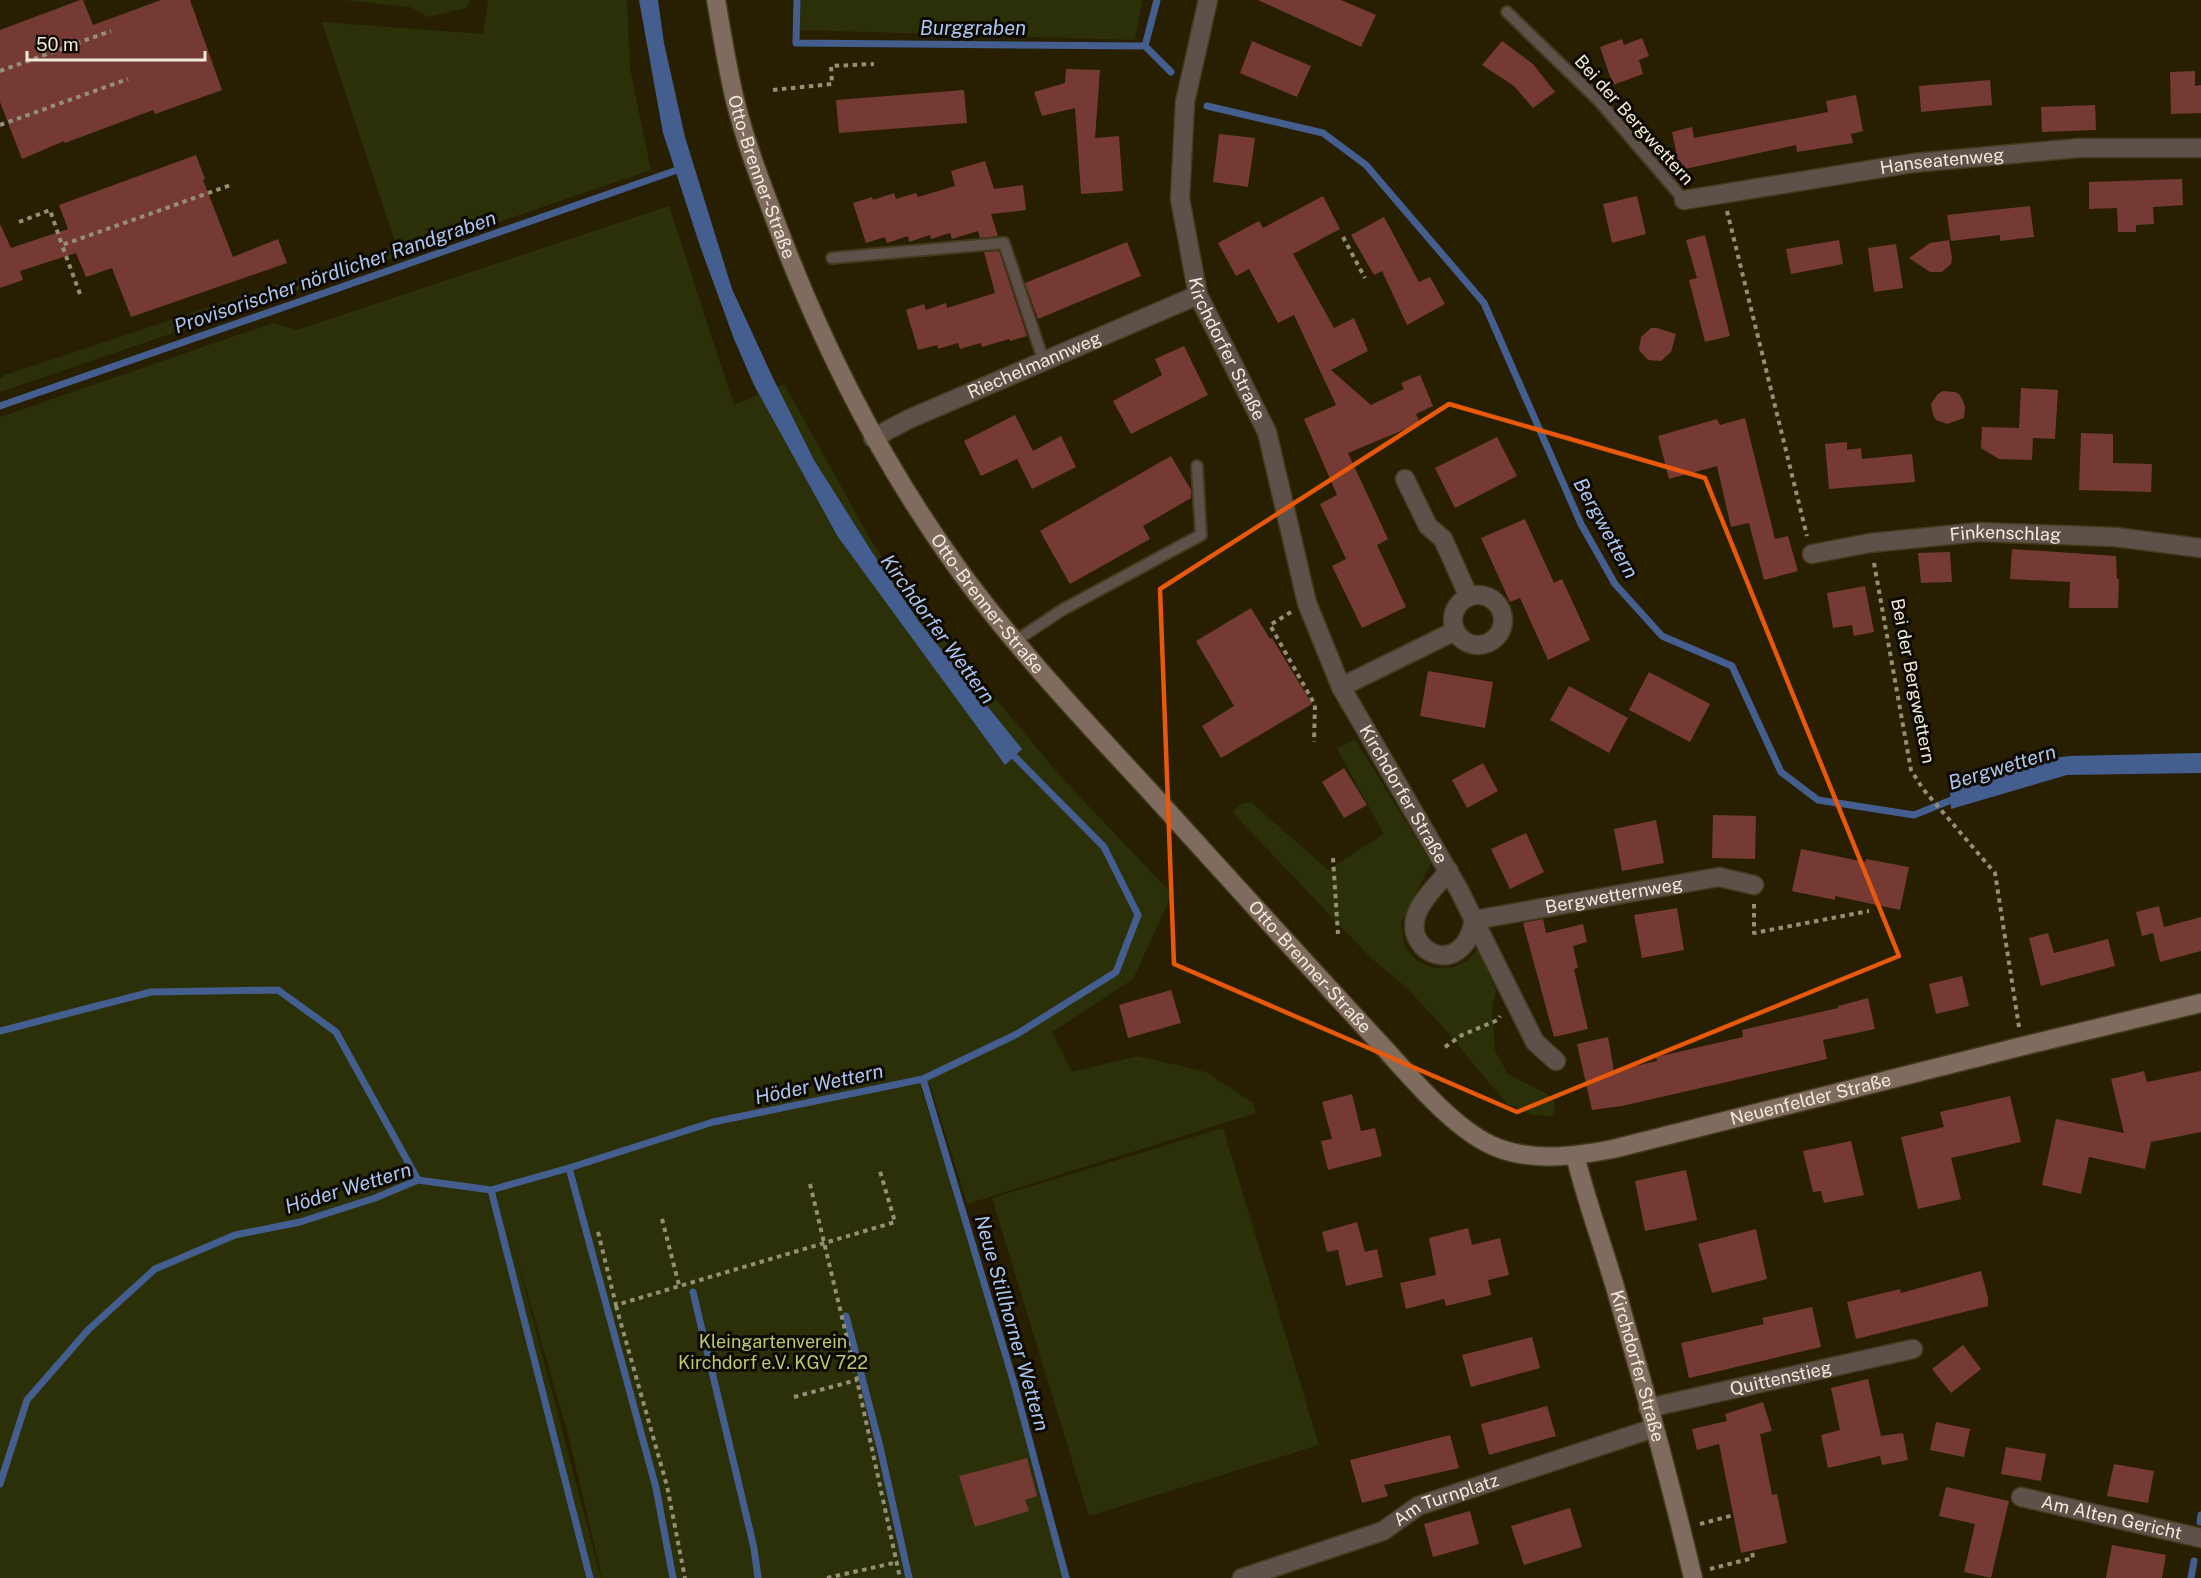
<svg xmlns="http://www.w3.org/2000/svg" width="2201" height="1578" font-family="'Public Sans',sans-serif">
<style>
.green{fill:#2c3008}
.water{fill:#445e8f}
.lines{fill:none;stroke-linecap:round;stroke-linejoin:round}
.stream{stroke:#445e8f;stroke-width:7}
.building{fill:#753a33}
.lane-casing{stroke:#443b20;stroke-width:14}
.street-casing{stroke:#443b20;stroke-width:21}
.secondary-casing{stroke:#443b20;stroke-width:21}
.path{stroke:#968f78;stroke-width:4;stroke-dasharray:4.5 4.5;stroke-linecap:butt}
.lane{stroke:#5e5149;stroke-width:10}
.street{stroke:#5e5149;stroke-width:18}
.secondary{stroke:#806c5f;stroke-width:18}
.marked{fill:none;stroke:#e8590c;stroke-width:4.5;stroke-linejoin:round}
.labels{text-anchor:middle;stroke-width:6;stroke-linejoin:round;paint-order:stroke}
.street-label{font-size:18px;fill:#f0ead9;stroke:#0e0a02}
.park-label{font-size:18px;fill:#bdc86f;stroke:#0e0a02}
.water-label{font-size:20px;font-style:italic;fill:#acc5f1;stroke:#0e0a02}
</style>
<rect width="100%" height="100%" fill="#281f02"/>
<path class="green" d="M343 0H471L466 8 428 17 410 7Z
M488 0H627L630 69 651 170 0 392V379L5 375 396 245 322 22 483 34Z
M801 0H1142L1135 40 800 30Z
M669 206 734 405 784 384 873 544 912 599 1062 778 1172 894 1133 979 1052 1032 1072 1072 1138 1056 1206 1072 1253 1103 1256 1113 967 1204 930 1085 921 1088 1015 1385 1071 1578H602L569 1438 512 1240 601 1578H0V417L273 323 297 330Z
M1355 739 1431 863 1401 923 1405 946 1417 961 1434 968 1454 967 1467 961 1478 949 1496 990 1492 1009 1495 1051 1508 1074 1547 1094 1554 1101 1555 1112 1551 1116 1533 1115 1507 1104 1443 1027 1406 987 1371 958 1233 813C1238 804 1242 802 1252 803L1328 870 1384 834 1337 749Z
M1223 1128 1319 1445 1089 1516 992 1198Z"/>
<path class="water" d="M639 0H658L664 43 685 137 732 289 772 376 814 460 872 552 920 623 1022 749 1005 765 838 537 754 385 734 339 700 246 663 133Z
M2201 753V773L2067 775 1951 809 1950 790 2041 760 2069 756Z"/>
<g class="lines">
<path class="stream" d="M797 0 796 43 1145 46
M1145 46 1157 0
M1145 46 1171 72
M1207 106 1323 133 1366 165 1484 303 1581 524 1615 584 1662 636 1732 666 1781 772 1818 800 1914 815 1959 797
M0 406 680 169
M0 1031 151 992 278 990 336 1032 418 1180
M923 1079 1014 1383 1066 1578
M569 1168 656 1488 673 1578
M491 1190 590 1578
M693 1292 754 1548 758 1578
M846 1316 880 1447 909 1578
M0 1484 27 1400 88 1330 155 1269 235 1235 300 1222 375 1198 418 1180 491 1190 569 1168 713 1122 923 1079 1017 1034 1116 972 1138 915 1104 847 1009 751
M2200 1522 2201 1515
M2191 1578 2194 1561"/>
</g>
<path class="building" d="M80 0H83L93 25 161 0H190L222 90 155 114 153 110 65 143 64 141 22 159 0 102V30Z
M1258 0H1341L1376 15 1361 47Z
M1642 38 1649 56 1639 60 1643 74 1613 85 1600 47 1622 39 1624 45Z
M1252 41 1311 66 1297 97 1240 73Z
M1502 41 1533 64 1555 92 1533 108 1514 86 1482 65Z
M1066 69 1100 70 1095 138 1119 136 1123 191 1081 194 1075 108 1042 116 1034 92 1065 83Z
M2195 71V86L2201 85V113L2171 114 2170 72Z
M1990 80 1992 105 1921 112 1919 86Z
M964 90 967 123 839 133 836 100Z
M1856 95 1863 131 1851 134 1853 143 1797 152 1796 145 1680 170 1672 132 1692 127 1694 138 1828 112 1826 101Z
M2095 105 2096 130 2042 132 2041 107Z
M1219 134 1255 138 1248 187 1213 182Z
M196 155 205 179 203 180 233 257 278 239 287 263 131 317 112 268 86 277 76 253 20 271 23 280 0 288V224L11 248 68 229 59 205Z
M985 161 994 189 1023 185 1026 210 991 214 998 236 980 238 978 231 952 239 950 233 931 239 930 235 909 242 908 236 887 243 885 237 866 243 853 203 872 197 873 200 894 193 896 199 916 193 918 197 955 186 951 171Z
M2182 179 2183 205 2153 207 2154 224 2136 225V232H2118L2117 208 2089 209V182Z
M1323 196 1340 229 1293 254 1334 328 1354 318 1368 351 1331 370 1371 405 1404 389 1401 383 1420 375 1433 406 1416 414 1420 423 1348 453 1388 539 1377 545 1406 607 1362 628 1332 566 1346 559 1320 504 1337 495 1304 419 1336 405 1294 315 1278 323 1249 269 1236 276 1218 243 1259 221 1263 228Z
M1637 196 1646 234 1612 243 1603 204Z
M2030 206 2034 237 2000 241V235L1951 241 1947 215Z
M1384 217 1419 282 1430 277 1445 304 1407 325 1382 271 1374 275 1351 235Z
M1705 235 1730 336 1705 342 1689 280 1697 278 1686 240Z
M1839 240 1843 264 1791 274 1786 249Z
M1949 240 1952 258 1951 264 1942 272H1930L1909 258 1930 243Z
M1127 242 1141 276 1038 319 1025 283Z
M1896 244 1903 288 1874 292 1868 248Z
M999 251 1027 336 1010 341 1009 339 982 347 981 343 960 349 958 343 938 349 937 345 918 350 906 310 924 304 926 310 946 303 947 308 995 293 984 252Z
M1651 328H1657L1676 334 1671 352 1661 361 1648 360 1639 350 1641 337Z
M1184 346 1208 395 1131 434 1113 401 1162 375 1155 359Z
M2021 388 2058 390 2055 439 2033 438 2032 460 1999 459 1981 448 1982 427 2019 428Z
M1943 391 1955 392 1960 395 1965 406 1964 418 1947 424 1936 420 1933 415 1931 404 1938 394Z
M1015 415 1033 451 1061 436 1076 467 1032 489 1017 459 981 476 964 441Z
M1745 418 1775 539 1788 536 1798 571 1764 580 1749 523 1731 527 1717 466 1669 479 1658 436 1717 419 1720 425Z
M2081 433 2113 434V463L2152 464 2151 492 2079 490Z
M1497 437 1517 476 1455 508 1435 468Z
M1847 442V450L1861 448 1862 459 1912 454 1915 482 1829 489 1825 444Z
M1171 456 1191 490V498L1143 526 1150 539 1070 584 1040 531Z
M1525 519 1554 583 1562 579 1590 640 1548 660 1520 598 1510 602 1481 538Z
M2012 549 2116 556 2117 579H2119L2118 608H2069L2070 582 2010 579Z
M1950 552 1952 582 1921 583 1918 553Z
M1865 586 1874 632 1854 636 1852 625 1833 628 1827 593Z
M1251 608 1270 639 1272 638 1312 704 1221 758 1202 726 1234 706 1196 641Z
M1428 671 1493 682 1485 728 1420 716Z
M1649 672 1710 704 1690 742 1629 710Z
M1569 686 1628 718 1609 753 1550 720Z
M1483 763 1498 791 1467 808 1452 780Z
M1344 768 1367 805 1344 818 1322 782Z
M1713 815 1756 816 1755 859 1712 858Z
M1656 820 1664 863 1622 871 1614 829Z
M1526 833 1544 872 1510 889 1491 849Z
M1801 849 1865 862 1866 859 1909 867 1900 910 1835 896V900L1792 891Z
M2159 906 2164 927 2201 917V951L2160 962 2153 933 2142 936 2136 912Z
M1677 908 1684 950 1642 958 1634 915Z
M1543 919 1546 933 1583 924 1587 942 1573 946 1578 968 1574 969 1588 1029 1554 1037 1523 923Z
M2048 933 2054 953 2108 939 2115 966 2041 986 2029 938Z
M1962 976 1969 1006 1936 1014 1929 984Z
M1171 990 1181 1023 1128 1038 1119 1005Z
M1868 998 1875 1029 1823 1040 1827 1059 1622 1106 1592 1110 1577 1044 1608 1037 1614 1071 1657 1061 1656 1057 1743 1037 1742 1030 1838 1008V1006Z
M2144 1071 2147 1082 2201 1071V1132L2151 1142 2145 1169 2089 1157 2081 1194 2042 1185 2056 1119 2124 1133 2111 1079Z
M1352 1094 1361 1131 1375 1128 1382 1156 1328 1170 1321 1141 1332 1139 1322 1102Z
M2010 1096 2021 1142 1951 1158 1961 1199 1918 1209 1901 1137 1944 1127 1940 1112Z
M1851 1141 1864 1195 1824 1203 1821 1191 1813 1192 1803 1151Z
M1686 1170 1697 1220 1645 1231 1635 1181Z
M1357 1222 1365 1252 1377 1249 1383 1277 1346 1286 1338 1250 1327 1252 1322 1232Z
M1468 1228 1472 1245 1500 1238 1509 1275 1488 1280 1491 1295 1446 1306 1444 1299 1406 1309 1400 1283 1436 1275 1429 1238Z
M1756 1229 1767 1279 1712 1293 1698 1244Z
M1981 1271 1988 1298V1306L1856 1339 1847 1302 1900 1289 1901 1293Z
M1812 1307 1821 1347 1689 1378 1681 1343 1764 1324 1762 1318Z
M1532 1337 1540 1368 1471 1387 1462 1355Z
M1963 1345 1981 1369 1951 1393 1932 1369Z
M1868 1379 1881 1436 1903 1433 1908 1460 1882 1465 1880 1456 1828 1468 1821 1435 1840 1430 1831 1388Z
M1763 1402 1772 1431 1760 1434 1772 1495 1777 1494 1787 1543 1741 1553 1719 1444 1697 1450 1692 1429 1727 1421 1725 1414Z
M1547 1406 1556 1436 1489 1455 1481 1424Z
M1936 1422 1970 1429 1964 1457 1930 1450Z
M1450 1435 1459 1468 1384 1485 1388 1496 1362 1503 1350 1460Z
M2006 1447 2046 1454 2041 1481 2001 1474Z
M1027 1458 1037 1496 1025 1500 1029 1511 975 1527 959 1476Z
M2114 1464 2154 1471 2148 1503 2107 1496Z
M1946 1487 2009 1501 1991 1578 1964 1572 1975 1524 1939 1516Z
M1570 1508 1582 1547 1524 1565 1511 1526Z
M1470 1511 1479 1544 1433 1557 1424 1524Z
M2112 1545 2166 1555 2162 1578H2106Z"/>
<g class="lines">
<g class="lane-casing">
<path id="lane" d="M1507 12 1599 101 1684 200
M832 258 1004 243 1044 362
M1014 642 1062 610 1201 535 1197 466"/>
</g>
<g class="street-casing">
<g id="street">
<path id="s1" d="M1208 0 1185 102 1180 199 1198 295 1267 432 1307 603 1341 687 1459 890 1535 1042 1556 1061"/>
<path id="s2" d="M1684 200 1913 163 2079 148H2201"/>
<path id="s3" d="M873 438 909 419 1198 295"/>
<path d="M1405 479 1428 526 1443 539 1469 597"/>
<path id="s4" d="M1812 554 1870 543 1979 532 2115 537 2201 548"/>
<circle cx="1478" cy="620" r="25"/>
<path d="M1341 687 1455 631"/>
<path d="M1449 871C1438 884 1421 900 1416 916 1404 953 1463 980 1474 920"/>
<path id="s5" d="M1474 920 1719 877 1754 885"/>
<path id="s6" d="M1648 1408 1913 1349"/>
<path id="s7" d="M2021 1497 2201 1538"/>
<path id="s8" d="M1242 1578 1383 1531 1418 1506 1654 1428"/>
</g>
</g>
<g class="secondary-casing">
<g id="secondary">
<path id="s9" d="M716 0C722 34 727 67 735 100 746 145 764 190 780 233 826 354 883 465 959 570 1018 651 1087 723 1155 797 1232 882 1309 967 1387 1051 1416 1083 1458 1133 1498 1148 1535 1162 1576 1156 1613 1149L2023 1046 2201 1003"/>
<path id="s10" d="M1575 1155C1586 1200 1602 1243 1615 1287 1643 1383 1670 1480 1693 1578"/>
</g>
</g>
<path class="path" d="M0 71 111 31
M773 90 832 84 831 66 874 64
M0 125 128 79
M1727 211 1807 536
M19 222 50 210 62 245
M1343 237 1365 278
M80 294 62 245 231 185
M1874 563 1911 770 1923 789 1995 873 2019 1027
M1291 612 1270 625 1315 705 1314 742
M1333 858 1338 934
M1754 904V933L1869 911
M1445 1047 1462 1035 1498 1020 1500 1016
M810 1184 857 1380 900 1578
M662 1219 679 1285
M598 1232 616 1305 895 1222 879 1168
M616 1306 667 1486 685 1578
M794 1397 857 1380
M1700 1524 1734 1515
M1710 1569 1753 1558 1752 1551
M827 1578 898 1562"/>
<use href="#lane" class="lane"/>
<use href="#street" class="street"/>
<use href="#secondary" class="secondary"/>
</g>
<path class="marked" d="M1449 404 1705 478 1899 956 1517 1112 1174 964 1160 589Z"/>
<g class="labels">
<g class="street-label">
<text transform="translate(1634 120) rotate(48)" y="6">Bei der Bergwettern</text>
<text dy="6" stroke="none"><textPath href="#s2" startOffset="261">Hanseatenweg</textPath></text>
<text dy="6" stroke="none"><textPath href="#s9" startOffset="183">Otto-Brenner-Straße</textPath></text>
<text dy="6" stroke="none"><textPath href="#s1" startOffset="360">Kirchdorfer Straße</textPath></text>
<text dy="6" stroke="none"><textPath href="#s3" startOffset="177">Riechelmannweg</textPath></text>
<text dy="6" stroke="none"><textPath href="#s4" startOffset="195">Finkenschlag</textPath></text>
<text dy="6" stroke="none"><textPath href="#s9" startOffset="669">Otto-Brenner-Straße</textPath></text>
<text transform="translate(1913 681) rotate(79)" y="6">Bei der Bergwettern</text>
<text dy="6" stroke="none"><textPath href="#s1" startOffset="843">Kirchdorfer Straße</textPath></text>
<text dy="6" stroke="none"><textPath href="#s5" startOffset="142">Bergwetternweg</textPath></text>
<text dy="6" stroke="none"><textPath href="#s9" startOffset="1155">Otto-Brenner-Straße</textPath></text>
<text dy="6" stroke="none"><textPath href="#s9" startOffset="1738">Neuenfelder Straße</textPath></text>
<text dy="6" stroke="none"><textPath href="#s10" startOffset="220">Kirchdorfer Straße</textPath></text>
<text dy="6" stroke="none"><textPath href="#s6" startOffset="136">Quittenstieg</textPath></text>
<text dy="6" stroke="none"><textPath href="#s8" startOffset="220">Am Turnplatz</textPath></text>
<text dy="6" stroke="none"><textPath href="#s7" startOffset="93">Am Alten Gericht</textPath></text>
</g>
<g class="park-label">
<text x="773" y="1348">Kleingartenverein<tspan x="773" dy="21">Kirchdorf e.V. KGV 722</tspan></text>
</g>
<g class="water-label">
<text x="973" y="35">Burggraben</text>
<text transform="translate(335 272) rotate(-19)" y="7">Provisorischer nördlicher Randgraben</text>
<text transform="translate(1606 528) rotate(61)" y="7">Bergwettern</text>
<text transform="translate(938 629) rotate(54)" y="7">Kirchdorfer Wettern</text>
<text transform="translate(2002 767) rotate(-17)" y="7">Bergwettern</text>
<text transform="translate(819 1084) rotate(-12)" y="7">Höder Wettern</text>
<text transform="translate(348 1188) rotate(-17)" y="7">Höder Wettern</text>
<text transform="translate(1012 1323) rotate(74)" y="7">Neue Stillhorner Wettern</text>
</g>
</g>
<path d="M27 51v9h178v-9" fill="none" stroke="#f0ead9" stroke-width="3"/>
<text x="36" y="51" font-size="18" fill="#f0ead9" stroke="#0e0a02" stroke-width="4.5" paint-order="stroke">50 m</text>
</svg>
